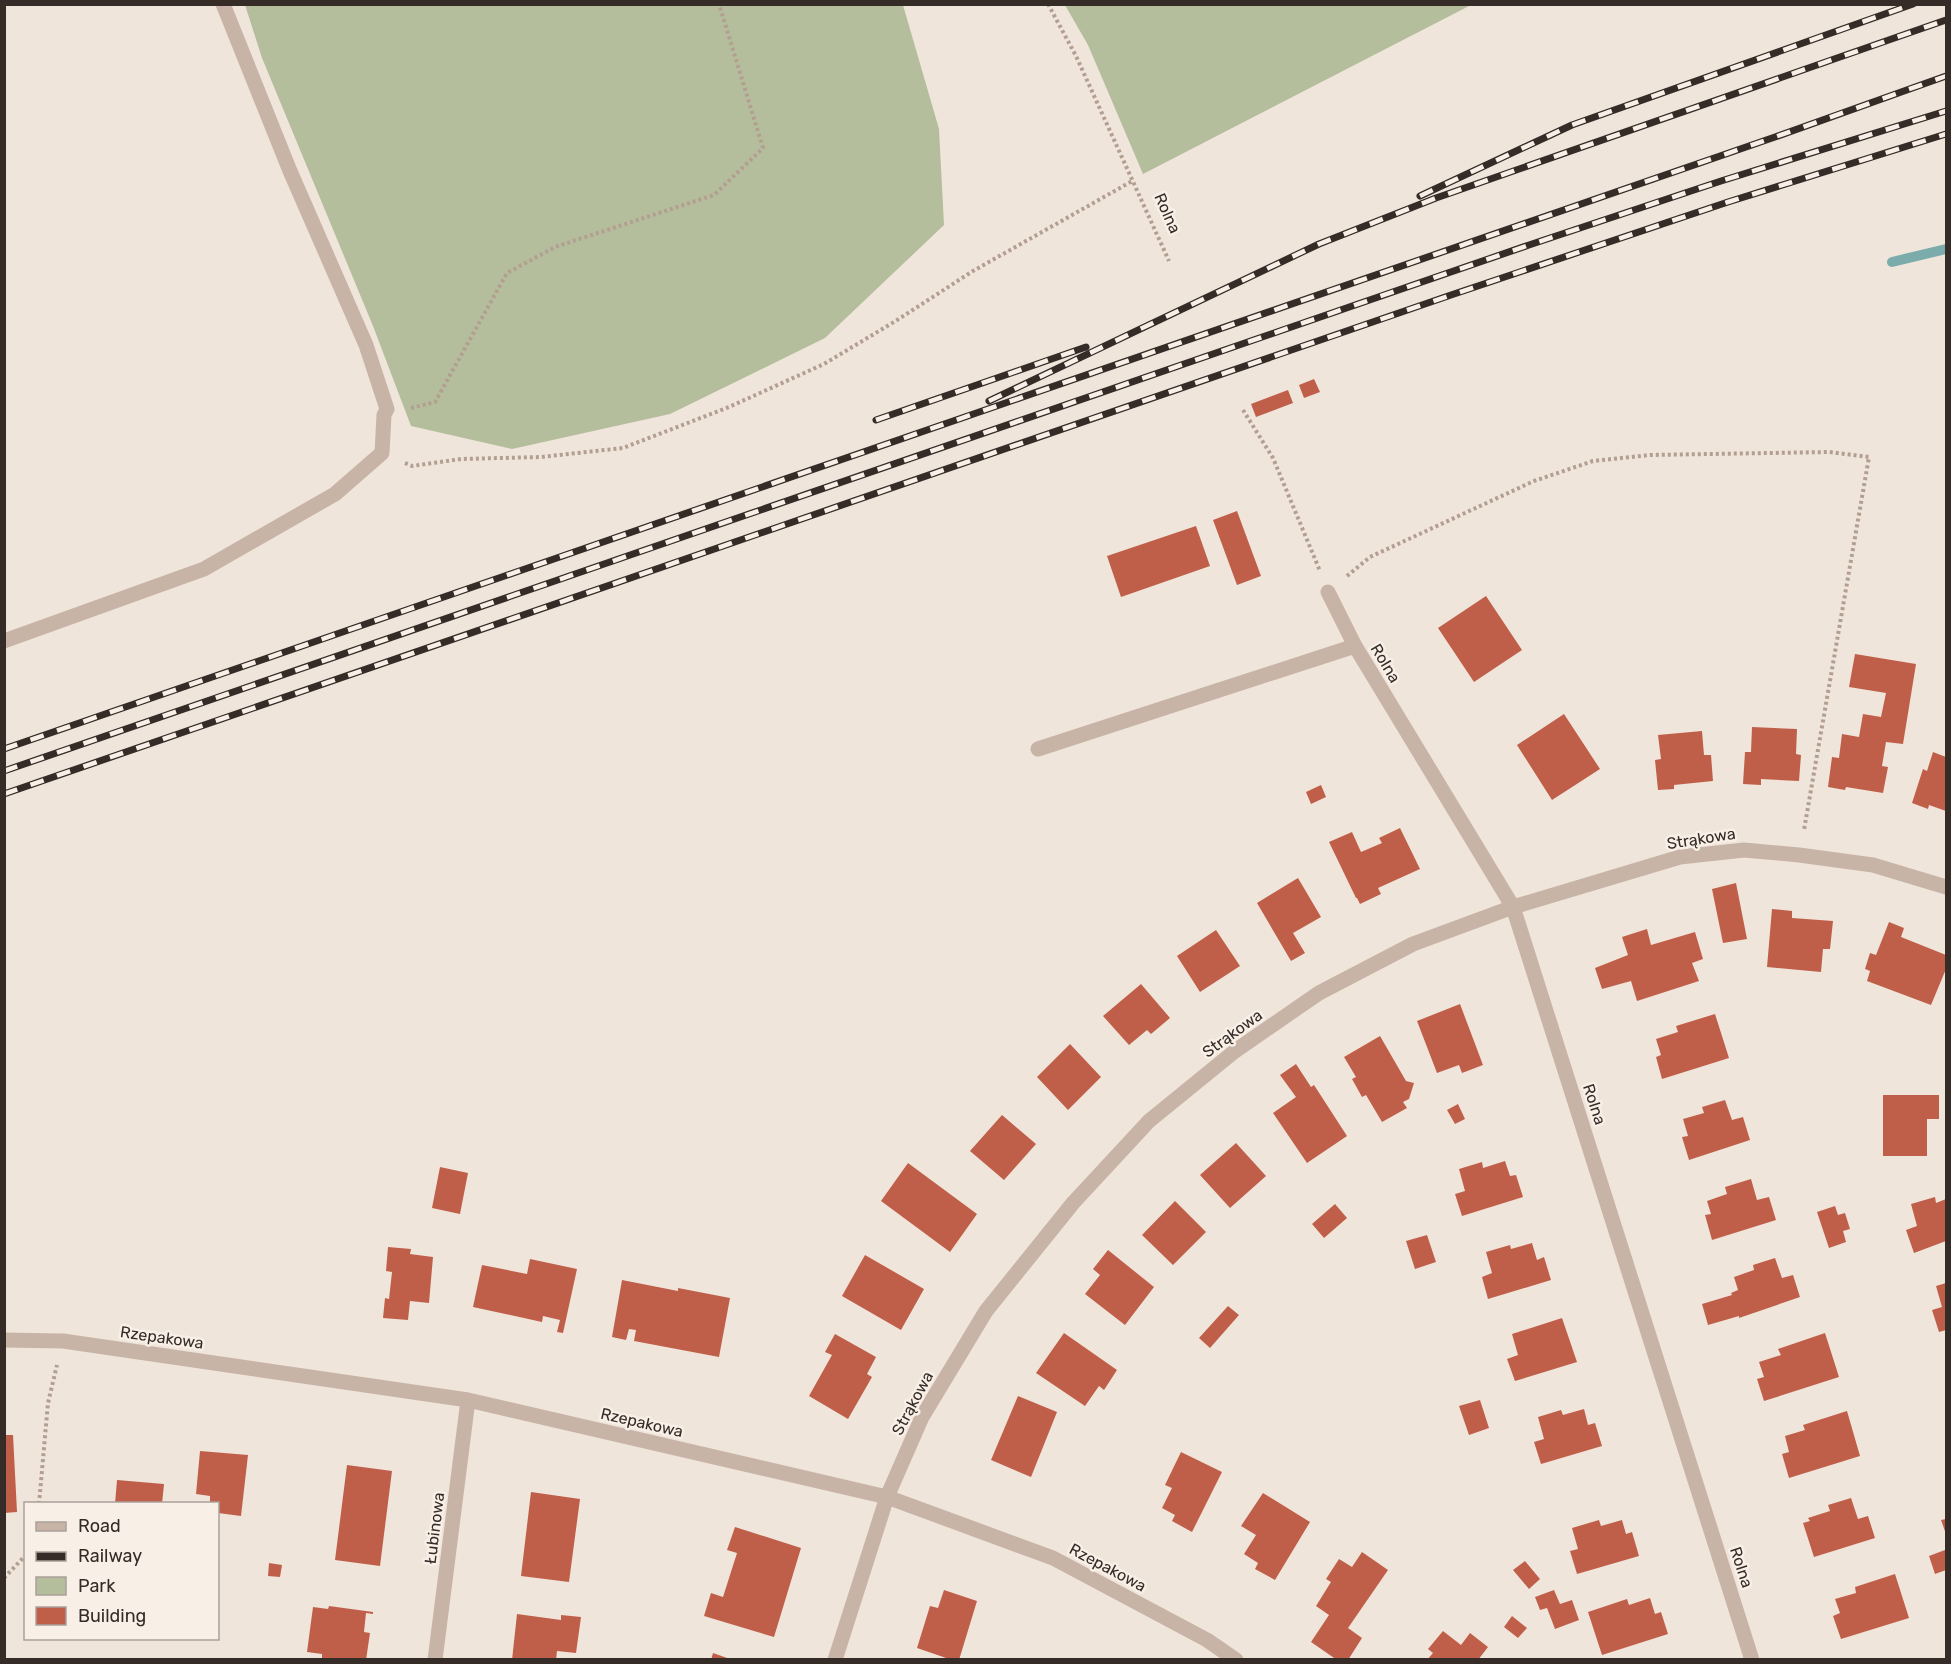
<svg xmlns="http://www.w3.org/2000/svg" width="1951" height="1664" font-family="Rubik,sans-serif">
<style>
.green{fill:#b5be9c}
.lines{fill:none;stroke-linecap:round;stroke-linejoin:round}
.stream{stroke:#7bacab;stroke-width:10}
.building{fill:#c05f49}
.path{stroke:#b39e92;stroke-width:4;stroke-dasharray:3 3;stroke-linecap:butt}
.service{stroke:#c8b4a7;stroke-width:15}
.minor{stroke:#c8b4a7;stroke-width:15}
.rail-casing{stroke:#352b27;stroke-width:7}
.rail{stroke:#f8efe7;stroke-width:4.5;stroke-dasharray:14;stroke-linecap:butt}
.labels{text-anchor:middle;stroke-width:5;stroke-linejoin:round;paint-order:stroke}
.street-label{font-size:16px;fill:#352b27;stroke:#f8efe7}
</style>
<rect width="100%" height="100%" fill="#f0e5db"/>
<path class="green" d="M245 5H903L939 129 944 225 825 338 670 414 512 449 411 426 373 326 262 58Z
M1065 5H1471L1143 174 1088 45Z"/>
<g class="lines">
<path class="stream" d="M1892 262 1946 249"/>
</g>
<path class="building" d="M1314 379 1320 392 1304 398 1299 385Z
M1288 390 1293 403 1256 417 1251 404Z
M1237 511 1261 576 1237 585 1213 520Z
M1196 526 1210 566 1121 597 1107 556Z
M1486 596 1522 650 1474 682 1438 628Z
M1855 654 1916 664 1903 744 1886 742 1882 766 1888 767 1883 793 1846 787 1845 790 1828 787 1832 757 1839 758 1842 734 1859 737 1863 714 1881 717 1886 693 1849 687Z
M1564 714 1600 769 1552 800 1517 745Z
M1752 727 1797 729 1796 754 1801 755 1799 781 1761 779V785L1743 784 1745 752H1751Z
M1702 731 1704 755H1711L1713 781 1674 785V789L1658 790 1655 760 1661 759 1658 735Z
M1933 752 1946 757V811L1929 805 1928 809 1912 803 1923 769 1927 771Z
M1321 785 1326 797 1311 804 1306 792Z
M1400 828 1420 869 1378 888 1381 894 1360 904 1357 898H1356L1329 842 1352 832 1361 852 1382 843 1379 838Z
M1298 878 1321 917 1293 933 1305 953 1291 961 1257 903Z
M1736 883 1747 939 1723 943 1712 889Z
M1772 909 1792 911V918L1833 921 1830 949H1823L1821 972 1767 967Z
M1889 922 1904 928 1901 937 1946 955V969L1931 1005 1867 981 1870 971 1865 969 1870 953 1876 955Z
M1647 929 1651 945 1695 932 1703 959 1692 963 1699 981 1637 1001 1631 981 1602 989 1595 968 1628 955 1622 937Z
M1216 930 1240 966 1200 992 1177 956Z
M1141 984 1170 1018 1151 1034 1147 1030 1129 1045 1103 1016Z
M1460 1004 1483 1065 1462 1073 1459 1065 1437 1073 1417 1021Z
M1715 1014 1729 1058 1662 1079 1656 1057 1661 1055 1656 1039 1678 1032 1676 1026Z
M1380 1036 1406 1081 1414 1083 1409 1099 1403 1102 1407 1108 1382 1122 1366 1095 1362 1097 1352 1079 1356 1077 1344 1057Z
M1070 1044 1101 1077 1068 1110 1037 1077Z
M1296 1064 1311 1087 1314 1085 1347 1136 1307 1163 1273 1113 1296 1097 1280 1075Z
M1883 1095H1939V1119H1927V1156H1883Z
M1725 1100 1732 1120 1743 1117 1750 1140 1689 1160 1682 1137 1688 1136 1683 1119 1704 1113 1702 1107Z
M1458 1104 1465 1119 1455 1124 1447 1110Z
M1002 1115 1036 1144 1004 1180 970 1151Z
M1236 1143 1266 1176 1230 1208 1200 1175Z
M1505 1161 1510 1176 1516 1175 1523 1197 1462 1216 1455 1194 1465 1191 1459 1169 1482 1162 1483 1168Z
M908 1163 977 1214 950 1252 881 1201Z
M440 1167 468 1173 460 1214 432 1208Z
M1751 1179 1757 1200 1769 1197 1776 1220 1712 1240 1705 1215 1711 1214 1707 1201 1727 1194 1725 1187Z
M1935 1197 1936 1203 1946 1199V1241L1914 1253 1906 1230 1917 1226 1911 1204Z
M1175 1201 1206 1232 1173 1265 1142 1235Z
M1335 1204 1347 1218 1324 1238 1312 1224Z
M1835 1206 1838 1215 1845 1213 1850 1229 1843 1231 1846 1242 1829 1248 1817 1212Z
M1427 1235 1436 1262 1415 1269 1406 1241Z
M1532 1243 1537 1260 1544 1257 1551 1280 1488 1299 1482 1277 1492 1273 1486 1252 1510 1245 1511 1249Z
M388 1247 411 1249 410 1254 433 1257 429 1303 410 1301 408 1320 383 1318 385 1298 389 1299 392 1272 386 1271Z
M1108 1250 1154 1287 1125 1325 1085 1294 1100 1275 1093 1269Z
M865 1255 924 1289 901 1330 842 1296Z
M1775 1258 1782 1278 1793 1275 1800 1297 1739 1318V1316L1708 1325 1702 1304 1732 1295 1731 1293 1738 1290 1734 1277 1754 1270 1753 1265Z
M530 1259 577 1269 563 1333 557 1332 560 1320 543 1316 542 1322 473 1307 482 1265 527 1274Z
M622 1280 678 1291V1288L730 1298 719 1357 634 1341 636 1330 629 1329 626 1340 612 1337Z
M1946 1283V1330L1939 1332 1932 1310 1942 1307 1936 1286Z
M1228 1306 1239 1315 1210 1348 1199 1338Z
M1562 1318 1577 1362 1515 1381 1507 1359 1518 1355 1512 1334Z
M1064 1333 1117 1370 1104 1390 1099 1386 1085 1406 1036 1373Z
M1825 1333 1839 1377 1764 1401 1757 1379 1764 1377 1759 1362 1781 1355 1778 1349Z
M835 1334 876 1357 867 1374 872 1377 848 1419 809 1396 832 1355 825 1352Z
M1018 1396 1057 1412 1031 1477 991 1460Z
M1480 1400 1489 1428 1469 1435 1459 1406Z
M1584 1409 1588 1425 1595 1423 1602 1446 1541 1464 1534 1442 1544 1439 1538 1417 1561 1410 1563 1415Z
M1847 1411 1860 1456 1789 1478 1782 1454 1789 1452 1785 1436 1805 1430 1803 1425Z
M4 1435H13L17 1512 4 1513Z
M200 1451 248 1455 241 1516 218 1513V1504H210V1496L196 1494Z
M1181 1452 1222 1472 1192 1532 1172 1521 1175 1515 1162 1508 1172 1488 1165 1485Z
M347 1465 392 1471 380 1566 335 1560Z
M117 1480 164 1484 162 1504H115Z
M531 1492 580 1499 569 1582 521 1576Z
M1263 1493 1310 1522 1275 1580 1255 1569 1258 1563 1244 1554 1256 1535 1241 1526Z
M1851 1498 1858 1519 1868 1516 1875 1538 1814 1557 1803 1523 1810 1521 1808 1518 1830 1511 1828 1505Z
M1946 1519V1534L1941 1520Z
M1599 1520 1601 1526 1622 1520 1626 1534 1632 1532 1639 1556 1577 1574 1570 1551 1578 1549 1572 1528Z
M735 1527 801 1548 774 1637 704 1616 711 1593 723 1597 737 1553 727 1550Z
M1945 1550 1946 1570 1935 1574 1929 1556Z
M1362 1552 1388 1570 1348 1628 1362 1638 1348 1660H1337L1311 1642 1329 1615 1316 1606 1331 1582 1326 1579 1339 1559 1352 1567Z
M1525 1561 1540 1579 1529 1589 1513 1570Z
M269 1563 282 1565 280 1577 268 1576Z
M1895 1574 1909 1618 1841 1639 1833 1616 1840 1613 1835 1599 1856 1593 1855 1587Z
M944 1590 977 1601 959 1660H952L917 1648 930 1606 938 1608Z
M1554 1590 1560 1604 1572 1600 1579 1620 1555 1629 1547 1608 1540 1610 1535 1597Z
M1650 1598 1655 1614 1661 1612 1668 1634 1602 1655 1588 1612 1627 1599 1629 1605Z
M329 1606 373 1612V1614L366 1613 364 1632 370 1633 366 1660H322V1654L307 1652 313 1607 328 1609Z
M517 1614 561 1620V1615L581 1617 576 1653 557 1651 556 1660H512Z
M1512 1616 1527 1628 1518 1638 1504 1627Z
M1443 1631 1461 1645 1470 1633 1488 1647 1478 1660H1427L1433 1653 1428 1649Z
M713 1653 730 1659V1660H711Z"/>
<g class="lines">
<path class="path" d="M1048 4 1076 56 1169 261
M411 408 435 402 507 273 555 247 714 195 763 148 719 4
M1243 410 1273 458 1320 571
M405 463 412 466 461 459 541 457 623 448 729 407 824 364 894 322 973 271 1134 180
M1347 576 1370 557 1534 481 1593 461 1650 455 1829 452 1869 457 1804 830
M39 1504 48 1403 57 1365
M4 1578 26 1555"/>
<path class="service" d="M1038 749 1355 646"/>
<path class="minor" d="M1328 592 1355 646 1513 907 1752 1660
M4 641 204 569 335 494 382 453 384 415 387 409 366 345 290 171 223 4
M4 1340 63 1341 468 1400 887 1497 1053 1558 1207 1640 1236 1660
M435 1660 468 1400
M835 1660 887 1497 922 1417 986 1311 1073 1203 1149 1121 1235 1051 1319 993 1413 944 1513 907 1680 857 1744 850 1799 855 1873 865 1946 887"/>
<g class="rail-casing">
<path id="rail" d="M1420 196 1572 125 1913 4
M989 401 1319 244 1436 198 1946 20
M876 420 1086 347
M4 749 1775 137 1946 76
M4 771 1529 245 1721 181 1946 111
M4 794 1451 295 1728 202 1946 134"/>
</g>
<use href="#rail" class="rail"/>
</g>
<g class="labels">
<g class="street-label">
<text transform="translate(1168 213) rotate(66)" y="6">Rolna</text>
<text transform="translate(1386 663) rotate(59)" y="6">Rolna</text>
<text transform="translate(1701 838) rotate(-9)" y="6">Strąkowa</text>
<text transform="translate(1232 1033) rotate(-36)" y="6">Strąkowa</text>
<text transform="translate(1595 1104) rotate(72)" y="6">Rolna</text>
<text transform="translate(162 1337) rotate(8)" y="6">Rzepakowa</text>
<text transform="translate(912 1403) rotate(-62)" y="6">Strąkowa</text>
<text transform="translate(642 1422) rotate(13)" y="6">Rzepakowa</text>
<text transform="translate(434 1528) rotate(-83)" y="6">Łubinowa</text>
<text transform="translate(1108 1567) rotate(28)" y="6">Rzepakowa</text>
<text transform="translate(1742 1567) rotate(72)" y="6">Rolna</text>
</g>
</g>
<rect width="1951" height="1664" fill="none" stroke="#352b27" stroke-width="12"/>
<rect x="24" y="1502" width="195" height="138" fill="#f8efe7" stroke="#aaa19a" stroke-width="1.5"/>
<rect x="36" y="1522" width="30" height="9" fill="#c8b4a7" stroke="#aaa19a" stroke-width="1.5"/>
<text x="78" y="1532" font-size="18" fill="#352b27">Road</text>
<rect x="36" y="1552" width="30" height="9" fill="#352b27" stroke="#aaa19a" stroke-width="1.5"/>
<text x="78" y="1562" font-size="18" fill="#352b27">Railway</text>
<rect x="36" y="1577" width="30" height="18" fill="#b5be9c" stroke="#aaa19a" stroke-width="1.5"/>
<text x="78" y="1592" font-size="18" fill="#352b27">Park</text>
<rect x="36" y="1607" width="30" height="18" fill="#c05f49" stroke="#aaa19a" stroke-width="1.5"/>
<text x="78" y="1622" font-size="18" fill="#352b27">Building</text>
</svg>
